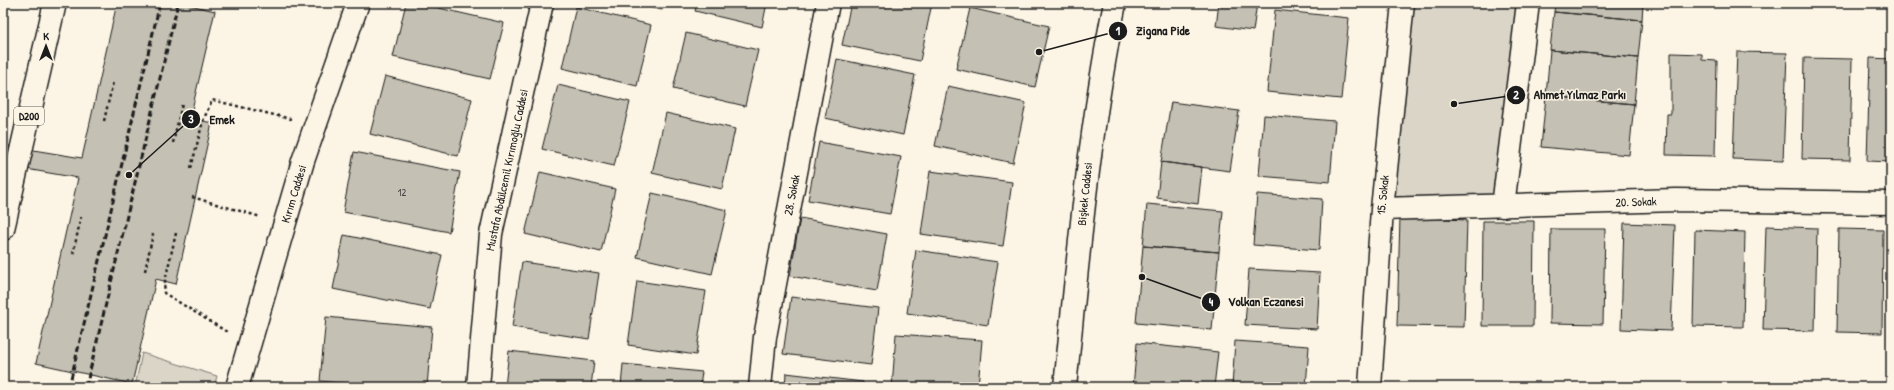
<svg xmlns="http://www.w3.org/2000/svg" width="1894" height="390" font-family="'Patrick Hand',sans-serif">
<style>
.green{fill:#dbd5c8;stroke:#7c7872}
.building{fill:#c4c0b3;stroke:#1c1c1c}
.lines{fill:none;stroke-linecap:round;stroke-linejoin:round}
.minor-casing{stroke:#1c1c1c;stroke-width:25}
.tertiary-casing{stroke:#1c1c1c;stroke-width:25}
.trunk-casing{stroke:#1c1c1c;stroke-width:25}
.path{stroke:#1c1c1c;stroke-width:2.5;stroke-dasharray:3 3;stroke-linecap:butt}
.minor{stroke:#fcf5e5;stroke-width:22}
.tertiary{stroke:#fcf5e5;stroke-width:22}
.trunk{stroke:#fcf5e5;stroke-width:22}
.rail{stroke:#1c1c1c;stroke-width:3;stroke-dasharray:6 3;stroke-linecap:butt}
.labels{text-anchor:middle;stroke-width:3;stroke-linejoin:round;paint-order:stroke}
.number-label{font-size:10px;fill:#464542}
.shield{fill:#fcf5e5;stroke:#5f5d58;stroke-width:1}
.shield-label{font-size:11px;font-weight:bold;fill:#1c1c1c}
.street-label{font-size:12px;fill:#1c1c1c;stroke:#fcf5e5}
.leader{fill:none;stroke:#1c1c1c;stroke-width:1.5}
.callout-dot{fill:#1c1c1c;stroke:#fcf5e5;stroke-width:1.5}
.mark-label{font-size:12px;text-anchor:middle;font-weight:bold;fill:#fff}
.callout-label{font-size:13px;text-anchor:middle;font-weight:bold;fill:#1c1c1c;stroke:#fcf5e5;stroke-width:3;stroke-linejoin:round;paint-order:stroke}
</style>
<rect width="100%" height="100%" fill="#fcf5e5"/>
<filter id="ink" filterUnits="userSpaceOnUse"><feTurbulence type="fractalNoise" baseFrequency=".025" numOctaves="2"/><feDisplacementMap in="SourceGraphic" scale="8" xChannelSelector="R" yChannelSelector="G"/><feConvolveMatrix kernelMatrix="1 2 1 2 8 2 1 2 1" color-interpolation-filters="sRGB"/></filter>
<g filter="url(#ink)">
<path class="green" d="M1403 3H1528L1503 206 1382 209Z
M142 353 217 376 214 387H135Z"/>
<path class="building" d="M117 3H181L215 11 190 118 212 123 176 284 156 279 132 384 36 363 78 178 3 165V145L82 158Z
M406 3H417L504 23 490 79 393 57Z
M630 3H664L662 10Z
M697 3H767L762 27 695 11Z
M851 3H932L920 61 842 45Z
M1219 3H1257L1253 31 1216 26Z
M1555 3H1643L1642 20 1554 12Z
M576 7 651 25 637 86 562 68Z
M970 8 1049 26 1035 87 956 69Z
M1275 10 1349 18 1341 99 1267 92Z
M1554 12 1642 20 1638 58 1550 50Z
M686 33 758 50 745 106 673 89Z
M1550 50 1638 58 1634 104 1546 96Z
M1737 52 1787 53 1783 161 1733 159Z
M1671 53 1702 54V60L1717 61 1715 156 1666 155 1667 114H1671Z
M1804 58 1852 59 1850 160 1802 159Z
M1870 58 1891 59V162L1867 161Z
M837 59 915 75 903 135 825 118Z
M385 76 472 99 458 156 370 134Z
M558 85 630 102 614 166 542 149Z
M948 86 1026 103 1013 163 935 146Z
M1546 96 1634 104 1629 155 1541 147Z
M1171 102 1239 111 1230 171 1161 162Z
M666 113 735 129 722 189 652 173Z
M1264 115 1335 121 1330 182 1259 176Z
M819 142 901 157 890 214 808 200Z
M354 152 460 172 449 232 343 212Z
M1161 162 1202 167 1198 204 1157 198Z
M930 171 1012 182 1003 246 921 234Z
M540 172 615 189 601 252 525 234Z
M652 193 727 210 712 274 637 257Z
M1257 194 1322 199 1319 250 1253 245Z
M1147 204 1223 211 1219 252 1143 246Z
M1400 217 1467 220 1464 327 1397 326Z
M800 218 887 234 877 291 790 276Z
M1483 221H1534L1533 326H1482Z
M1624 223 1675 225 1671 331 1621 329Z
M1766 226 1817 228 1815 331 1763 330Z
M1551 229H1605L1603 324 1550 323Z
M1839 229 1883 230 1882 333 1837 332Z
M1695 230 1745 232 1743 327 1693 326Z
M344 235 442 255 430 309 333 289Z
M1143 246 1219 252 1212 330 1136 323Z
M916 250 998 262 988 325 907 313Z
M522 262 599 273 589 339 512 327Z
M1249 269 1320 273 1317 329 1245 325Z
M637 281 706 291 696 355 628 345Z
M791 297 878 308 871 365 783 354Z
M326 317 432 327 427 387H379L320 381Z
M896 334 982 340 978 387H892Z
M1235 341 1309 346 1306 387H1232Z
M1137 343 1218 352 1214 387H1133Z
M509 351 594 361 591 387H505Z
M623 364 702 372 700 387H621Z
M786 373 863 382V387H785Z"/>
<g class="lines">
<g class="minor-casing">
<path id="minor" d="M1503 206 1528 3
M1382 209 1676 200 1891 203
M478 387 491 234 542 3
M760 387 765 337 828 3
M1370 387 1382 209 1403 3"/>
</g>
<g class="tertiary-casing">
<path id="tertiary" d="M237 387 303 161 358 3
M1065 387C1078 258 1089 131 1115 3"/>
</g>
<g class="trunk-casing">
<path id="trunk" d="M3 229 55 3"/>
</g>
<path class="path" d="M104 121 113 82
M173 143 182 104
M191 168 203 121 212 100 291 119
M192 197 261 217
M176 233 165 281 164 293 227 332
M73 254 81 217
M145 271 153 234"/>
<use href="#minor" class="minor"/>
<use href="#tertiary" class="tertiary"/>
<use href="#trunk" class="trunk"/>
<path class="rail" d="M69 387 160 3
M86 387 178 3"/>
</g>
</g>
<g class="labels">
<g class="number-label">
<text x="402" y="196">12</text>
</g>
<rect class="shield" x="14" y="107" width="30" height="18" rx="3"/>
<g class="shield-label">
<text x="29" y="120">D200</text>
</g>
<g class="street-label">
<text transform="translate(507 170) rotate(-78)" y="4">Mustafa Abdülcemil Kırımoğlu Caddesi</text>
<text transform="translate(294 194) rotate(-73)" y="4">Kırım Caddesi</text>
<text transform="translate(1085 194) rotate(-84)" y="4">Bişkek Caddesi</text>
<text transform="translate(792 195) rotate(-79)" y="4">28. Sokak</text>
<text transform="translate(1383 195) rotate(-84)" y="4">15. Sokak</text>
<text transform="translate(1636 202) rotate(-2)" y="4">20. Sokak</text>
</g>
</g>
<path class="leader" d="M1039 52L1118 31M1454 104L1516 95M129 175L191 119M1142 277L1211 302"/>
<g class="callout-dot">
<circle cx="1039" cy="52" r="4"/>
<circle cx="1454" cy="104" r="4"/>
<circle cx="129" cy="175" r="4"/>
<circle cx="1142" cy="277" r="4"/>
<circle cx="1118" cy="31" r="10"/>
<circle cx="1516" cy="95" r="10"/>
<circle cx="191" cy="119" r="10"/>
<circle cx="1211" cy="302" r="10"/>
</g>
<g class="mark-label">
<text x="1118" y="35">1</text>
<text x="1516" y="99">2</text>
<text x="191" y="123">3</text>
<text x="1211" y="306">4</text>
</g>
<g class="callout-label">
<text x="1163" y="35">Zigana Pide</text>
<text x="1580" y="99">Ahmet Yılmaz Parkı</text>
<text x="222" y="124">Emek</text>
<text x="1266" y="306">Volkan Eczanesi</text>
</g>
<rect width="1894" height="390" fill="none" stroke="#fcf5e5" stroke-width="16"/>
<rect x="8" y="8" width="1878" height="374" fill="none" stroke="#1c1c1c" stroke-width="1.5" filter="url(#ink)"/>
<g transform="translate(46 46)" stroke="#fcf5e5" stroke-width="3" paint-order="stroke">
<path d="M0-3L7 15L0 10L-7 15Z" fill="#1c1c1c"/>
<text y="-6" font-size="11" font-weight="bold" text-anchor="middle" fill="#1c1c1c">K</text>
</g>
</svg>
